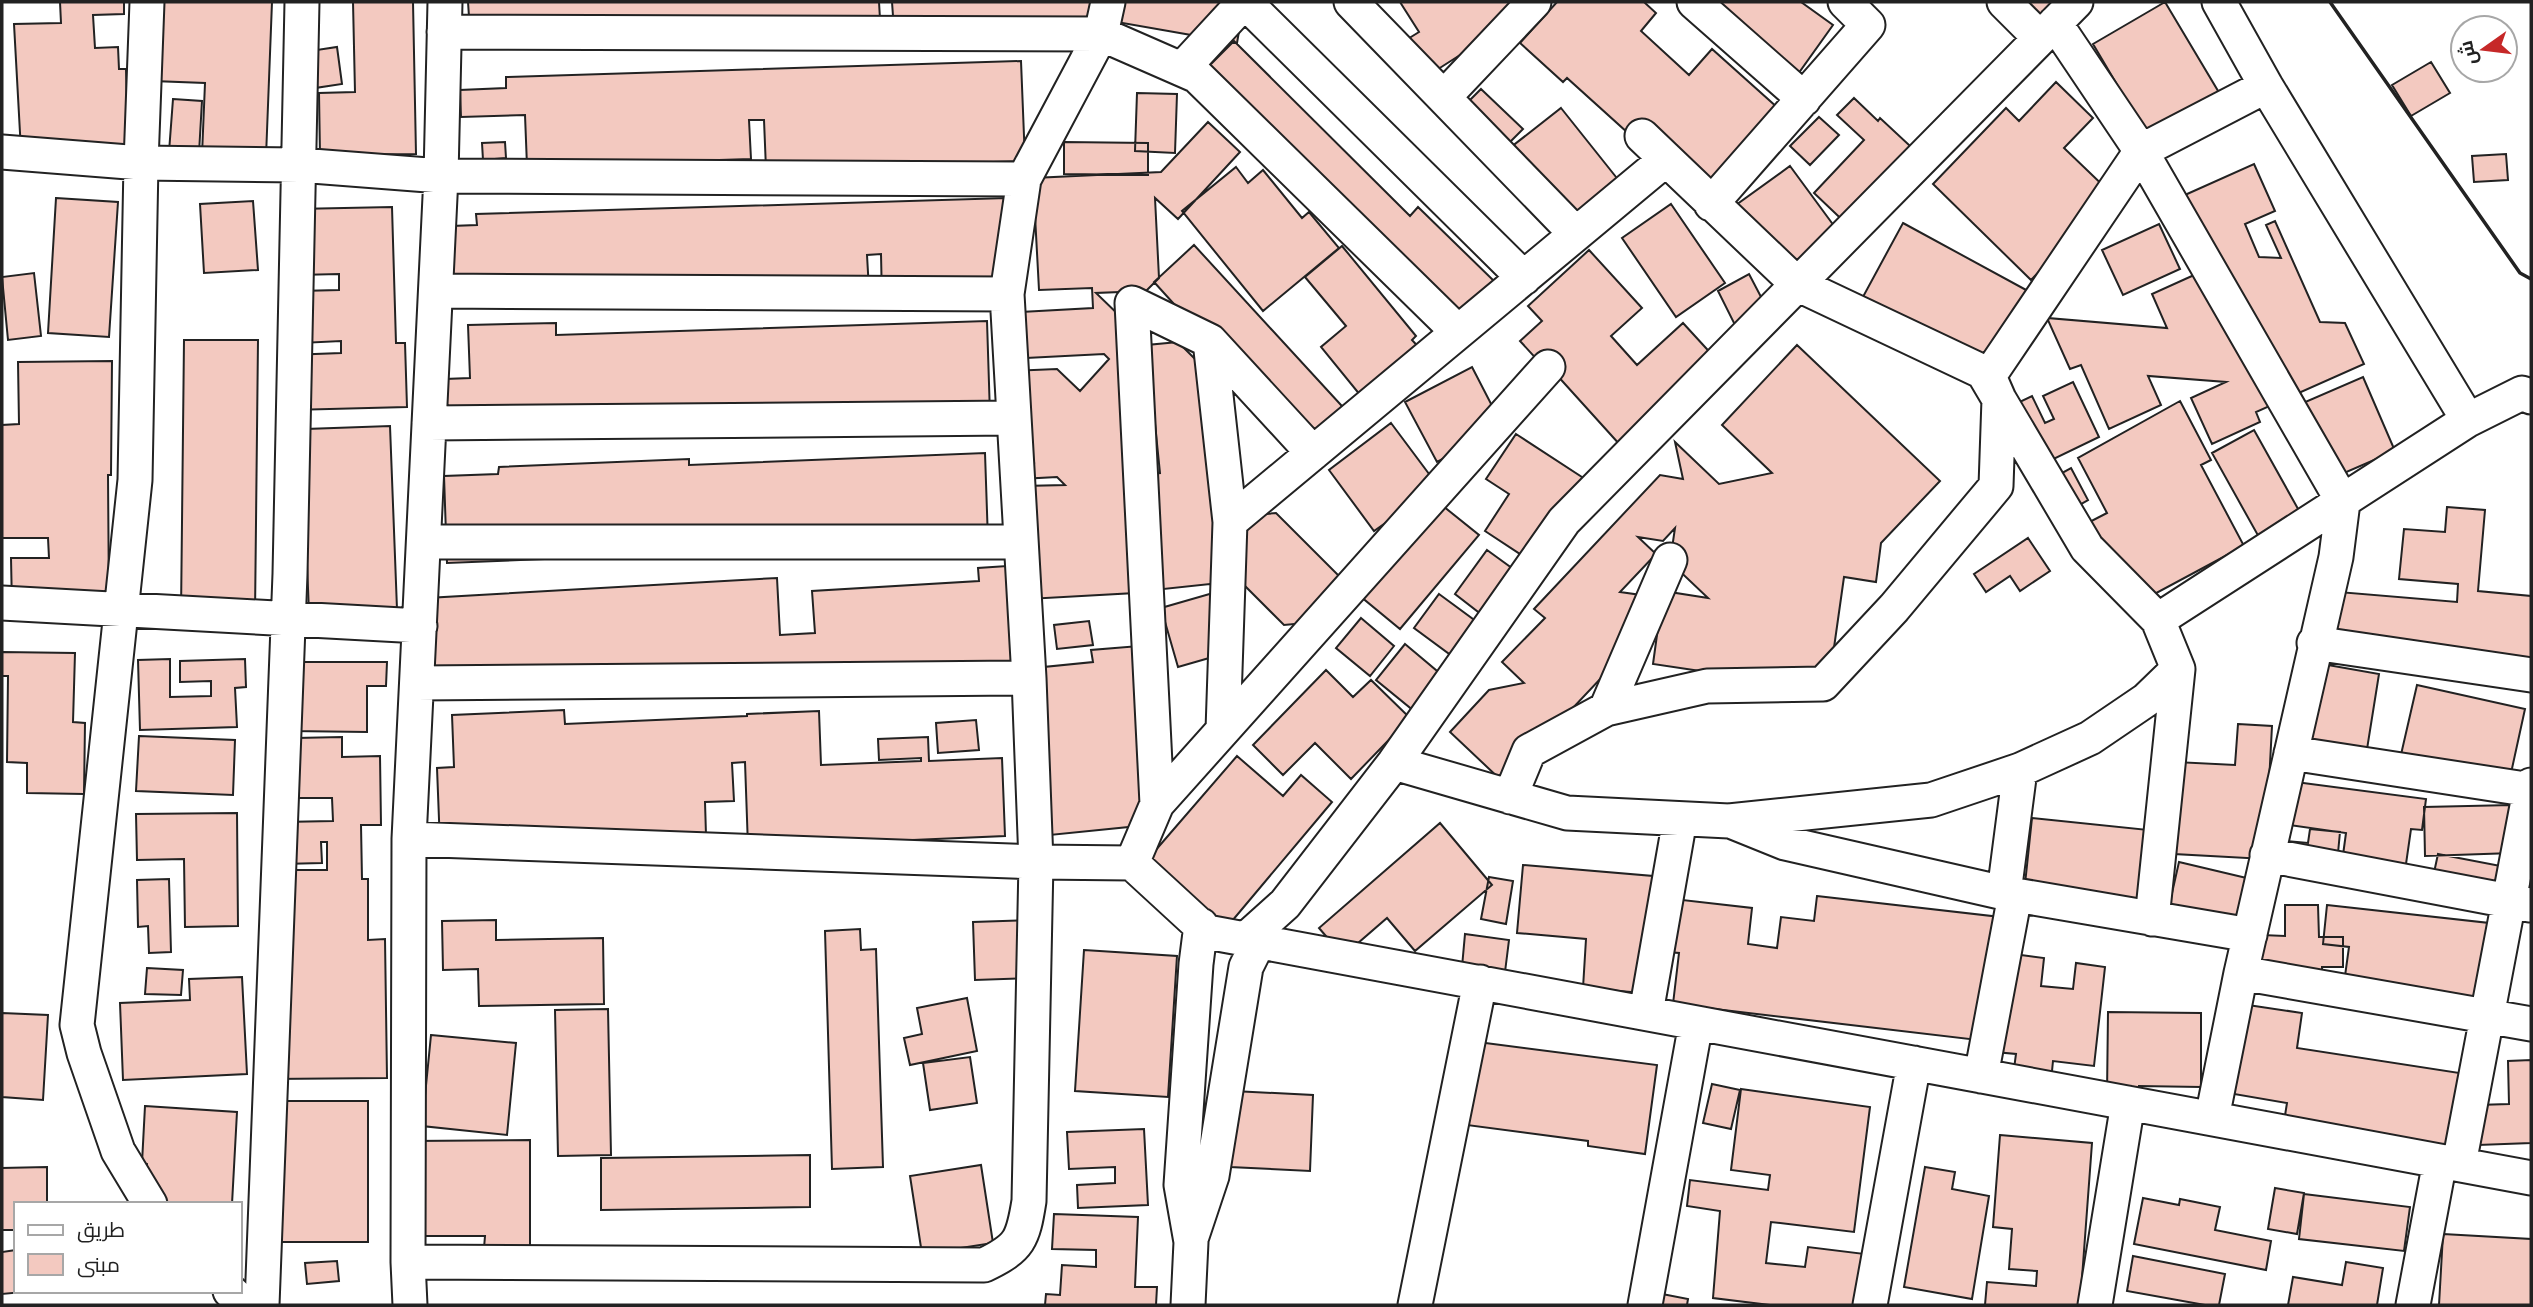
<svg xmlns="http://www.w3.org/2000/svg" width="2533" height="1307" font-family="Manrope,Cairo,sans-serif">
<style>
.building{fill:#f3c9c0;stroke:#222;stroke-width:2}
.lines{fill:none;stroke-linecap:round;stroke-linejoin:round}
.minor-casing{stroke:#222;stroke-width:37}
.minor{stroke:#fff;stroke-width:33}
.wall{stroke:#222;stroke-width:3.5}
</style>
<rect width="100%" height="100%" fill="#fff"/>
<path class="building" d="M60 2H124V14L93 15 95 48 118 47 119 69H126L128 148 21 151 14 24 61 23Z
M156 2H272L266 157 202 155 205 83 153 81Z
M353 2H413L416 154 320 155 319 93 355 92Z
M468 2H879L880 19 471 46Z
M892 2H1098L1099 31 895 44Z
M1114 2H1244L1237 43 1111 21Z
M1400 2H1543L1421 80 1398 45 1419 32Z
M1557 2H1644L1656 13 1641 31 1689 75 1712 49 1779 109 1700 198 1567 78 1563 82 1520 43Z
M1683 2H1801L1833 25 1793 81Z
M2022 2H2066L2051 33Z
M2165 2 2230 111 2145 161 2129 105 2093 44Z
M1234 41 1410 216 1418 207 1494 281 1446 330 1195 80Z
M337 47 342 84 315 88 310 51Z
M1021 61 1025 161 766 169 764 120H749L751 159 527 166 525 115 461 117 460 90 506 88V77Z
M2431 62 2450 93 2411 116 2392 85Z
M2056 82 2093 118 2064 148 2113 195 2031 280 1933 184 2006 108 2019 121Z
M1481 89 1523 129 1493 159 1452 118Z
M1137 93 1177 94 1175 153 1135 151Z
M1854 98 1878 121 1880 118 1923 158 1855 232 1814 193 1864 140 1837 115Z
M173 99 202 101 199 153 169 152Z
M1561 108 1620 182 1566 226 1506 151Z
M1819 117 1839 135 1810 165 1790 146Z
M1208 122 1240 152 1178 219 1155 198 1159 278 1146 291 1096 293 1125 321 1135 593 1028 599 1023 486 1065 485 1057 477 1019 479 1034 463 1014 444 1011 371 1057 369 1080 391 1109 359 1104 354 1004 359 1002 313 1093 308 1092 288 1039 290 1033 178 1161 172Z
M505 142 506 158 483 160 482 143Z
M1064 142 1148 143V175L1064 174Z
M2506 154 2508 180 2474 182 2472 156Z
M2254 164 2275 211 2245 224 2259 257 2281 258 2266 225 2275 221 2320 322 2345 323 2364 364 2256 412 2260 422 2212 444 2191 398 2226 382 2148 376 2161 405 2109 429 2081 365 2070 369 2047 318 2167 328 2152 294 2214 266 2167 203Z
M1790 166 1851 249 1797 288 1736 205Z
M1236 167 1248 183 1263 170 1302 218 1309 212 1339 248 1263 311 1182 211Z
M56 198 118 202 109 337 48 333Z
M1007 198 1011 296 882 300 881 254 867 255 869 290 453 294 451 226 477 225 476 214Z
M253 201 258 270 204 273 200 204Z
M1671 204 1725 283 1676 317 1622 238Z
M392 207 396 343H405L407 407 291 410 289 355 341 353V341L301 343 299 291 339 290V274L298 275 296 209Z
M1903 223 2028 291 1984 374 1858 306Z
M2159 224 2180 269 2123 295 2102 250Z
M1194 245 1352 417 1311 455 1154 282Z
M1342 246 1416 336 1412 340 1423 352 1365 401 1321 347 1346 326 1305 277Z
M1589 250 1642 308 1611 336 1637 365 1683 323 1716 359 1621 446 1555 373 1552 376 1520 341 1542 321 1528 306Z
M34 273 41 336 8 340 2 277Z
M1749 274 1770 314 1738 331 1718 291Z
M987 321 990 415 447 431 445 379 470 378 468 325 556 323V335Z
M184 340H258L255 614 181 613Z
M1178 342 1208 372 1224 518 1276 513 1345 582 1305 623 1284 625 1235 576 1219 593 1210 584 1145 591 1143 475 1160 473 1147 345Z
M1797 345 1940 481 1881 543 1876 582 1844 577 1828 690 1653 664 1663 591 1708 598 1670 562 1675 528 1663 541 1638 537 1656 554 1620 592 1648 596 1654 622 1503 782 1450 732 1489 690 1524 683 1502 662 1545 618 1534 609 1660 475 1683 479 1675 442 1719 484 1772 473 1722 425Z
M112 361 111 475H108L109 606 12 607 11 558H49L48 538H2V425L19 424 18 362Z
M1472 367 1503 427 1437 462 1405 402Z
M2363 377 2395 451 2328 480 2296 406Z
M2073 382 2099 437 2035 468 2007 408 2032 396 2045 423 2054 419 2043 396Z
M2180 401 2211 460 2201 465 2244 546 2134 605 2072 531 2107 513 2078 458Z
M1391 423 1438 486 1374 531 1329 470Z
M390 426 397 609 309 613 306 539V429Z
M2254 430 2302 516 2260 539 2212 453Z
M1516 434 1588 481 1535 564 1485 531 1509 494 1486 479Z
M985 453 988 541 447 563 444 476 498 474 499 467 689 459V465Z
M2071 468 2088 500 2069 511 2051 479Z
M1438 502 1479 535 1400 629 1360 596Z
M2447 507 2485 510 2478 591 2531 596V671L2334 654 2339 592 2457 602 2458 584 2399 579 2404 529 2445 532Z
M2028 538 2050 571 2020 591 2010 576 1986 592 1974 574Z
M1487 550 1520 574 1486 618 1455 594Z
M1007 566 1014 671 432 680 427 598 777 578 780 635 815 633 812 591 979 581 978 568Z
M1213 593 1230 652 1178 667 1161 608Z
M1439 594 1477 622 1452 656 1414 628Z
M1361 618 1394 646 1370 676 1336 648Z
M1089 621 1093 645 1057 649 1054 625Z
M1405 644 1443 676 1414 711 1376 680Z
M1139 646 1158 824 1050 835 1034 668 1093 662 1091 650Z
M2 652 75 653 73 722 85 723 84 794 27 793V763L7 762 8 676H2Z
M170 659V697L211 696V681L180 682V661L245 659 246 687 235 688 237 727 140 730 138 660Z
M291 662H387L386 686H367V732L291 731Z
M2311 662 2379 674 2364 768 2296 757Z
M1326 670 1353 697 1371 680 1410 718 1351 779 1315 743 1283 775 1253 745Z
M2417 685 2525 709 2506 796 2397 772Z
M564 710 565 724 747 716V714L819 711 821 765 921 761V758L879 760 878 739 928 737 929 761 1002 758 1005 836 748 847 745 762 732 763 734 801 705 802 706 835 440 845 437 768 454 767 452 715Z
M976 720 979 750 938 753 936 723Z
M2238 724 2272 726 2265 859 2174 854 2176 762 2235 765Z
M139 736 235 740 233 795 136 791Z
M342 737V757L380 756 381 825H361L362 879H368V940L385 939 387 1078 270 1079 271 870H327V842H321L322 863 282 864V822L333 821 332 798H297L296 738Z
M1237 756 1283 796 1301 775 1332 802 1227 927 1148 859Z
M2288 781 2426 799 2422 830 2411 829 2403 885 2340 877 2346 833 2283 824Z
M2512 805 2513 853 2425 856 2424 807Z
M237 813 238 926 185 927 184 859 137 860 136 814Z
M2032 818 2168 832 2145 916 2023 903Z
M1440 823 1492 885 1415 951 1387 918 1343 956 1319 928Z
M2310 829 2340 832 2336 874 2284 869 2287 841 2308 843Z
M2438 854 2511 868 2503 910 2429 896Z
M2179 862 2255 880 2240 942 2165 924Z
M1523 865 1653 876 1643 993 1583 988 1586 939 1517 933Z
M1489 877 1513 881 1506 924 1481 919Z
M169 879 171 952 149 953 148 926 138 927 137 880Z
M1817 896 2000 917 1986 1041 1673 1004 1679 953 1667 952 1674 899 1752 908 1748 944 1777 948 1781 917 1814 921Z
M2285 905H2318L2319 937H2343V967H2322V990L2262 989V935L2285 936Z
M2327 905 2489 923 2479 1020 2345 976 2349 947 2323 944Z
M496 920V940L603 938 604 1004 479 1006 478 969 443 970 442 921Z
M1031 920 1032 978 975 980 973 922Z
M860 929 861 950 876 949 883 1167 832 1169 825 931Z
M1465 934 1509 940 1505 972 1462 967Z
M1084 950 1177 956 1168 1097 1075 1091Z
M2006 953 2044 958 2041 986 2073 989 2076 963 2105 967 2094 1066 2053 1061 2051 1081 2013 1076 2016 1054 1995 1052Z
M147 968 183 970 181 995 145 994Z
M242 977 247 1074 123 1080 120 1003 190 1000 189 979Z
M967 998 977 1051 910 1065 904 1038 922 1034 917 1008Z
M2248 1005 2302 1013 2297 1048 2466 1074 2454 1155 2283 1128 2287 1103 2234 1094Z
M608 1009 611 1155 558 1156 555 1010Z
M2108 1012 2201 1013V1087L2139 1086V1095L2107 1094Z
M2 1013 48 1015 43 1100 2 1097Z
M431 1035 516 1043 507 1135 422 1126Z
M1470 1041 1657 1065 1645 1154 1588 1146V1141L1459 1124Z
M970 1057 977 1103 930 1110 923 1063Z
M2531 1060V1143L2478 1145 2477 1105 2509 1104 2508 1061Z
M1712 1084 1740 1090 1731 1129 1703 1123Z
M1741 1089 1870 1107 1854 1232 1771 1222 1766 1263 1805 1267 1808 1247 1865 1254 1859 1305H1770L1713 1298 1720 1211 1687 1206 1690 1180 1768 1190 1770 1175 1731 1170Z
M1233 1091 1313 1095 1310 1171 1230 1167Z
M263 1101H368V1242H263Z
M145 1106 237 1112 232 1204H145L147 1164 142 1163Z
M1144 1129 1148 1205 1078 1208 1077 1185 1115 1183V1167L1069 1169 1067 1132Z
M2000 1135 2092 1143 2080 1305H1985L1987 1282 2036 1286 2037 1271 2009 1269 2012 1229 1993 1227Z
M530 1140V1248H484L485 1236H412L411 1141Z
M810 1155V1207L601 1210V1158Z
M981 1165 993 1243 922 1254 910 1176Z
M47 1167V1204H16V1230H2V1168Z
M1925 1167 1955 1172 1952 1189 1989 1196 1972 1299 1904 1287Z
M2275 1188 2304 1193 2297 1234 2268 1229Z
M2304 1194 2410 1207 2404 1251 2299 1239Z
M2143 1198 2179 1205 2180 1199 2220 1207 2215 1230 2271 1241 2266 1270 2134 1244Z
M1054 1214 1138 1217 1135 1287H1157L1156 1305H1045L1046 1294 1060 1295 1062 1265 1096 1267V1250L1052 1249Z
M2443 1234 2531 1239V1305H2439Z
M16 1250V1291H34L2 1294V1252Z
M2133 1256 2225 1274 2219 1305H2205L2127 1291Z
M337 1261 339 1281 307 1284 305 1263Z
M2346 1262 2383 1268 2377 1305H2288L2293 1277 2342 1285Z
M1657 1293 1688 1299 1687 1305H1655Z"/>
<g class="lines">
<g class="minor-casing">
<path id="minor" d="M147 2 141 163 135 480 77 1025 84 1053 118 1151 150 1204
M1245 2 1524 278
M1351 2 1576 234
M1694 2 1804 99
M2004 2 2040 38
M2219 2 2266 86 2468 420
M2055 23 2141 151 2343 502 2336 557 2241 973 2212 1118
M444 32 1101 34 1197 76 1458 332
M1183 68 1244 2
M1444 97 1534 2
M1642 136 1797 284 1983 372 2087 548 2158 620
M2 152 141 163 299 165 441 176 1024 179
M1711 204 1868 25 1845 2
M436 291 1007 294
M1210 341 1230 522 1223 730
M429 423 1013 418
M1230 522 1665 160
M424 542H1020
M2 603 420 626
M2314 643 2531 675
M417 683 1029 678
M1606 709 1670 560
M2291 753 2531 790
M1394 763 1567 813 1729 821 1931 800 2020 770 2090 738 2146 700 2178 669 2158 620 2468 420 2522 393 2531 397
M1510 797 1529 751 1606 709 1707 686 1823 684 1894 608 1996 486 1999 399 1989 376 2141 151 2266 86
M1157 804 1132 303 1210 341 1313 453
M1733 822 1785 843 2004 893 2250 935
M409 839 441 176 445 2
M2267 855 2530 905
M1132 863 1157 804 1548 367
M2004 893 2020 770
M2152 919 2178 669
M1246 939 1285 904 1394 763 1564 521 2076 2
M2241 973 2531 1024
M1646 1013 1680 819
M1981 1076 2015 895
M2459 1164 2531 785
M1192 1236 1212 1176 1246 967 1259 941
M408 1262 984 1265C1020 1248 1023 1239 1029 1201L1036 862 1029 678 1007 294 1024 179 1101 34 1108 2
M230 1291 245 1305
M262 1305 290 574 302 2
M410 1305 408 1262 409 839 1036 862 1132 863 1207 932 2531 1178
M1188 1305 1191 1242 1181 1185 1196 964 1201 925
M1415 1305 1480 982
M1645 1305 1696 1023
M1870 1305 1914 1063
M2095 1305 2128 1103
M2413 1305 2440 1161"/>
</g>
<use href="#minor" class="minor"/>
<path class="wall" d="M2330 2 2520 273 2531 279"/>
</g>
<rect width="2533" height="1307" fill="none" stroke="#222222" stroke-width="7"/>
<rect x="14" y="1202" width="228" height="91" fill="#ffffff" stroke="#a7a7a7" stroke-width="2"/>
<rect x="28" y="1225" width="35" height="10" fill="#ffffff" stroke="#a7a7a7" stroke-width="2"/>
<text x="77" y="1237" font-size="21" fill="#222222">طريق</text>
<rect x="28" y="1254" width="35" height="21" fill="#f3c9c0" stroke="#a7a7a7" stroke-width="2"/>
<text x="77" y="1272" font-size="21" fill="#222222">مبنى</text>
<g transform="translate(2484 49) rotate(256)"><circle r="33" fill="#ffffff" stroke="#a7a7a7" stroke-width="2"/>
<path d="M0-5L12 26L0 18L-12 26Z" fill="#c62828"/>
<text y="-10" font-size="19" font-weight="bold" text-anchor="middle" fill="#222222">ش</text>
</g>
</svg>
